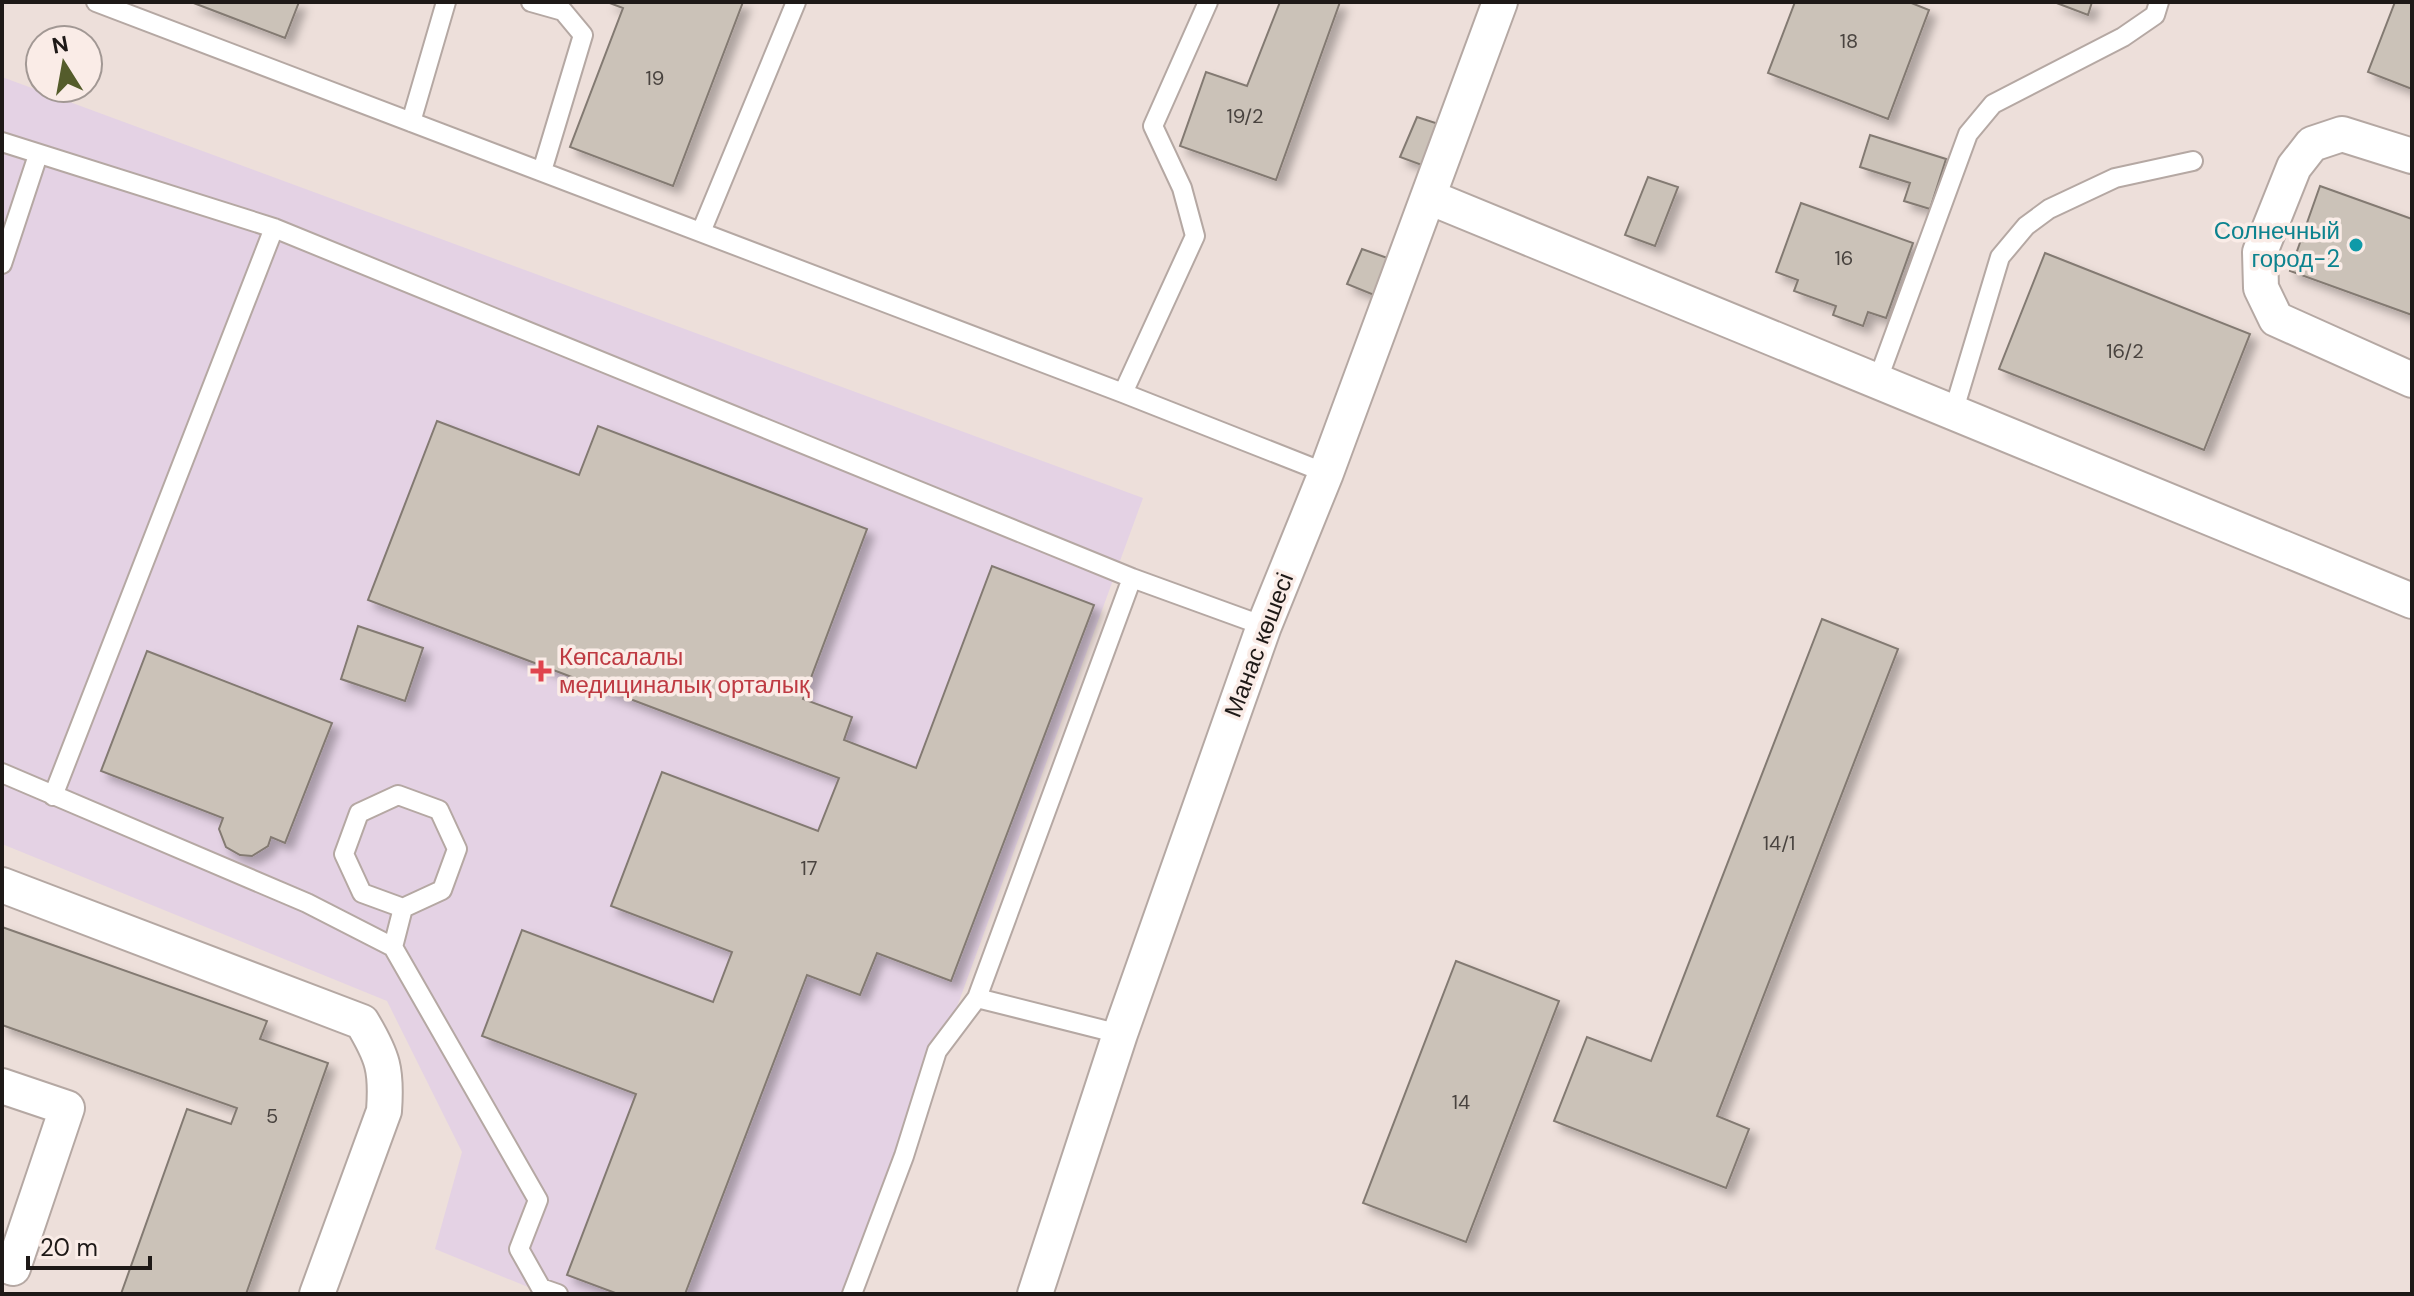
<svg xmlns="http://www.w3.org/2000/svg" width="2414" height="1296" font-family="'DM Sans',sans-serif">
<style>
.medical{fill:#e4d2e4}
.building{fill:#cbc2b8;stroke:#837a72;stroke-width:2;filter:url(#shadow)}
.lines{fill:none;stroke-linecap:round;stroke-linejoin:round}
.service-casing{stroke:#b5a8a3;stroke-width:22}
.minor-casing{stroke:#b5a8a3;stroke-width:38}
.service{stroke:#fff;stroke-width:18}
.minor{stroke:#fff;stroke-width:34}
.culture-dot{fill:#0f9aa8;stroke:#faece7;stroke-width:3}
.health-dot{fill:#e0444e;stroke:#faece7;stroke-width:3}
.labels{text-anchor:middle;stroke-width:7;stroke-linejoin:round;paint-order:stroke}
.number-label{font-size:20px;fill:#49433f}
.culture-label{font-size:24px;fill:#0d838f;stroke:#faece7;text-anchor:end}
.street-label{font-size:24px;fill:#1e1917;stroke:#faece7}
.health-label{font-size:24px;fill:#be3a42;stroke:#faece7;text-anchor:start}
</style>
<defs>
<filter id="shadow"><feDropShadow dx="7" dy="7" stdDeviation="4" flood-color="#0004"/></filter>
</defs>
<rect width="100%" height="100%" fill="#eddfda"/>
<path class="medical" d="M2 77 1143 498 852 1294H545L435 1249 462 1152 387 1001 2 844Z"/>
<path class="building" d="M191 2H299L285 38Z
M607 2H743L673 186 570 147 623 8Z
M1280 2H1340L1276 180 1180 146 1206 72 1247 86Z
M1795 2H1909L1929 10 1888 119 1768 73Z
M2054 2H2092L2088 15Z
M2395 2H2412V89L2368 72Z
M1417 117 1448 127 1430 168 1400 157Z
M1870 135 1946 159 1930 209 1904 201 1910 183 1860 167Z
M1648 177 1678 187 1655 246 1625 235Z
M2320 186 2412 219V315L2290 271Z
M1801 203 1913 243 1886 318 1868 312 1863 326 1833 315 1836 306 1794 291 1798 280 1776 272Z
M1362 249 1396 261 1379 297 1347 284Z
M2045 253 2250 334 2204 450 1999 369Z
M437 421 579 475 598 426 867 529 803 699 852 717 844 740 916 768 992 566 1094 605 951 981 877 953 860 995 807 975 685 1294H618L567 1275 636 1094 482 1036 522 930 713 1002 732 952 611 906 662 772 818 831 839 778 368 600Z
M1822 619 1898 649 1717 1116 1749 1129 1726 1188 1554 1121 1587 1037 1651 1061Z
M358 626 423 648 405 701 341 679Z
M147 651 332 723 285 843 271 837 268 846 252 856 240 855 226 847 219 829 223 818 101 771Z
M2 927 267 1021 260 1039 328 1063 246 1294H121L187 1109 231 1124 237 1108 2 1025Z
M1456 961 1559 1001 1466 1242 1363 1203Z"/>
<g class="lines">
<g class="service-casing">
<path id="service" d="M96 2 1123 393 1326 473
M531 2 563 11 583 35 542 171
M411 122 446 2
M2 142 274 228 1132 578 1264 626
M701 232 796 2
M2 264 38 155
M1877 382 1968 134 1993 104 2123 37 2155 15 2159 2
M1123 393 1195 236 1182 188 1153 126 1208 2
M1953 413 2000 257 2026 226 2049 209 2115 178 2193 161
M2 773 307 903 393 947 538 1200 519 1249 541 1288 558 1294
M398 795 439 810 457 849 442 890 403 908 362 893 344 854 359 813Z
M53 796 274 228
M393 947 403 908
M977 998 1132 578
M852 1294 904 1156 937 1051 977 998 1120 1034"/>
</g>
<g class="minor-casing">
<path id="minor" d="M2412 156 2342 134 2312 144 2294 167 2260 252 2261 288 2276 319 2412 380
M1429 197 2412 601
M2 885 362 1022C383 1057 387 1070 384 1111L317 1294
M2 1086 67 1108 13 1268 2 1264
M1035 1294 1120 1034 1264 626 1326 473 1500 2"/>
</g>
<use href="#service" class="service"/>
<use href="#minor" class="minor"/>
</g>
<circle class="culture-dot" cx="2356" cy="245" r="8"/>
<path class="health-dot" d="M537 659h8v8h8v8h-8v8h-8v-8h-8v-8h8z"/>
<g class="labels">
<g class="number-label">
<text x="1849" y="48">18</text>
<text x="655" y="85">19</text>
<text x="1245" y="123">19/2</text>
<text x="1844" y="265">16</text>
<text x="2125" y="358">16/2</text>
<text x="1779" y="850">14/1</text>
<text x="809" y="875">17</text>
<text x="1461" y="1109">14</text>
<text x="272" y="1123">5</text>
</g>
<g class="culture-label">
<text x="2340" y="239">Солнечный<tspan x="2340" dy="28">город-2</tspan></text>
</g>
<g class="street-label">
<text transform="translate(1259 645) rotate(-69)" y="8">Манас көшесі</text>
</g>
<g class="health-label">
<text x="559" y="665">Көпсалалы<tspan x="559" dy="28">медициналық орталық</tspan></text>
</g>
</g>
<rect width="2414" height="1296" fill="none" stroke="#1e1917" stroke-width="8"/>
<g transform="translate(64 64) rotate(349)"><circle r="38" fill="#faece7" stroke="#a29894" stroke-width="2"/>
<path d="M0-6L14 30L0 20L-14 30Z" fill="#545c2b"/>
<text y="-12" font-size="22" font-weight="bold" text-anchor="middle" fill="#1e1917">N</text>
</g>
<path d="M28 1256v12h122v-12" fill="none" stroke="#1e1917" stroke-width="4"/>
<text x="40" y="1256" font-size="24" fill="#1e1917" stroke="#faece7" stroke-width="6" paint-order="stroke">20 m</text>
</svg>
